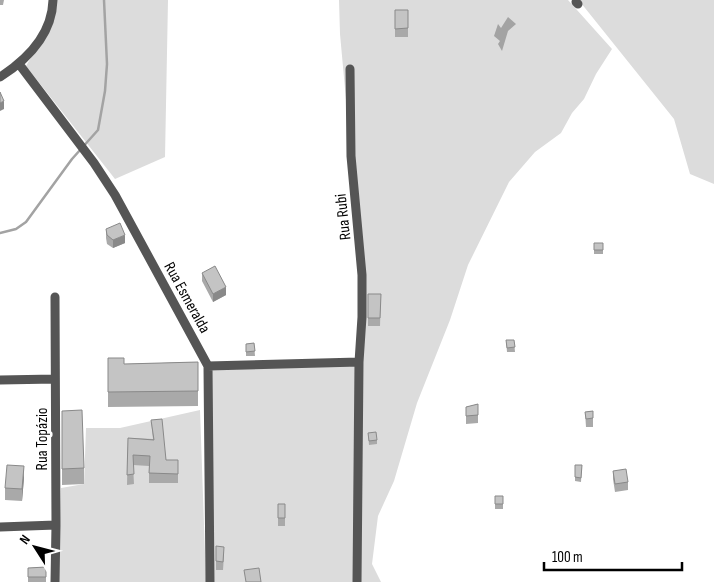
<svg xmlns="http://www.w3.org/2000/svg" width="714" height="582" font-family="'Sofia Sans Condensed',sans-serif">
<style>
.green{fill:#dcdcdc}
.water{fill:#a3a3a3}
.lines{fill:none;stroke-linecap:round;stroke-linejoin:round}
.stream{stroke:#a3a3a3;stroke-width:2.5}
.minor{stroke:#555;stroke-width:9}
.wall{fill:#a9a9a9}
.shaded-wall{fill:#898989}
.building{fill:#c4c4c4;stroke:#898989}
.labels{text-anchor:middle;stroke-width:5;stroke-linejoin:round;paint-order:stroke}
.street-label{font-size:16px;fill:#000;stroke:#fff}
</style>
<rect width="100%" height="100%" fill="#fff"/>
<path class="green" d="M53 0H168L165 157 115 179 26 66 47 30Z
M339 0H568L612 49 596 74 584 99 572 113 561 133 535 152 509 182 468 265 450 320 417 403 394 481 378 516 372 564 381 582H210L212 370 359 362 362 275 340 34Z
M581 0H714V184L690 174 674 119 581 3Z
M200 410 206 582H58L61 488 84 484 86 428H120Z"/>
<path class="water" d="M508 17 516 24 508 31 502 51 498 44 500 41 494 36 498 24 501 28Z"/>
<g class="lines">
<path class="stream" d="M0 233 16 229 26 222 72 159 98 130 105 91 107 64 104 0"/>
<path class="minor" d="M576 2 578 4
M19 64 94 163 115 195 208 366 210 582
M350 69 351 156 362 275V317L359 362 357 582
M0 77C28 59 52 35 53 0
M55 297 56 525 55 582
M208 366 359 362
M0 380 55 379
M0 527 56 525"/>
</g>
<path class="wall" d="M0 0H4L3 5H0Z
M395 10H408V37H395Z
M106 229 125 243 113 248 107 244 106 238Z
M594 243H603V254H594Z
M202 273 226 295 213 302 202 281Z
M368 294H381L380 326H368Z
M506 340H514L515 352H507Z
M254 343 255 356H246V344Z
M108 358 124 364 198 362V406L108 407Z
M478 404V423L466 424V407Z
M62 411 84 468V484L62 485Z
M593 411V427H586L585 412Z
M151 420 166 460H178V483H149V466L133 465 134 484 127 485 128 438 153 439Z
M368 433 377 440V444L369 445Z
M575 465H582L581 482 575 481Z
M613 471 628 482V490L615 492 613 479Z
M24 478 22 501 5 500V488Z
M495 496H503V509H495Z
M278 504H285V526H278Z
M216 546 224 555 223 570H216Z
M46 567V582H28V568Z"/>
<path class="shaded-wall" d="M4 101V109L0 111V103Z
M125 235V243L113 248V240Z
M226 287V295L213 302V294Z
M24 466V478L22 501V489Z"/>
<path class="building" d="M395 10H408V28L395 29Z
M0 92 4 101 0 103Z
M120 223 125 235 113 240 107 235 106 229Z
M594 243H603V250H594Z
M215 266 226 287 213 294 202 273Z
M368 294H381L380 318H368Z
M506 340H514L515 347 507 348Z
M254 343 255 351 246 352V344Z
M108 358H124V364L198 362V391L108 392Z
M478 404V415L466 416V407Z
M82 410 84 468 62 469V411Z
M593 411V418L586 419 585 412Z
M162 419 166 460H178V474L149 473 150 456 133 455 134 474 127 475 128 438 154 440 151 420Z
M376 432 377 440 369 441 368 433Z
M7 465 24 466 22 489 5 488Z
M575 465H582L581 478 575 477Z
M626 469 628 482 615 484 613 471Z
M495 496H503V504H495Z
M278 504H285V518H278Z
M216 546 224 547 223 562 216 561Z
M46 567V577H28V568Z
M259 568 261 582H246L244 570Z"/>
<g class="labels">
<g class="street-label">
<text transform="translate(342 217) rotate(-96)" y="6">Rua Rubi</text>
<text transform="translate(188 297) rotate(61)" y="6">Rua Esmeralda</text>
<text transform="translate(41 439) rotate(-90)" y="6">Rua Topázio</text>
</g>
</g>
<g transform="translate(35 547) rotate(306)" stroke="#ffffff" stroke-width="4" paint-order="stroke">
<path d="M0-4L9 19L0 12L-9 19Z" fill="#000000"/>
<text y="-8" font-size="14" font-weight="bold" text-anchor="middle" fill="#000000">N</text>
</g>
<path d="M544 562v8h138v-8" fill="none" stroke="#000000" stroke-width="2.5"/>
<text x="552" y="562" font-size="15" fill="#000000" stroke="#ffffff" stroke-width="4" paint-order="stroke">100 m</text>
</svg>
